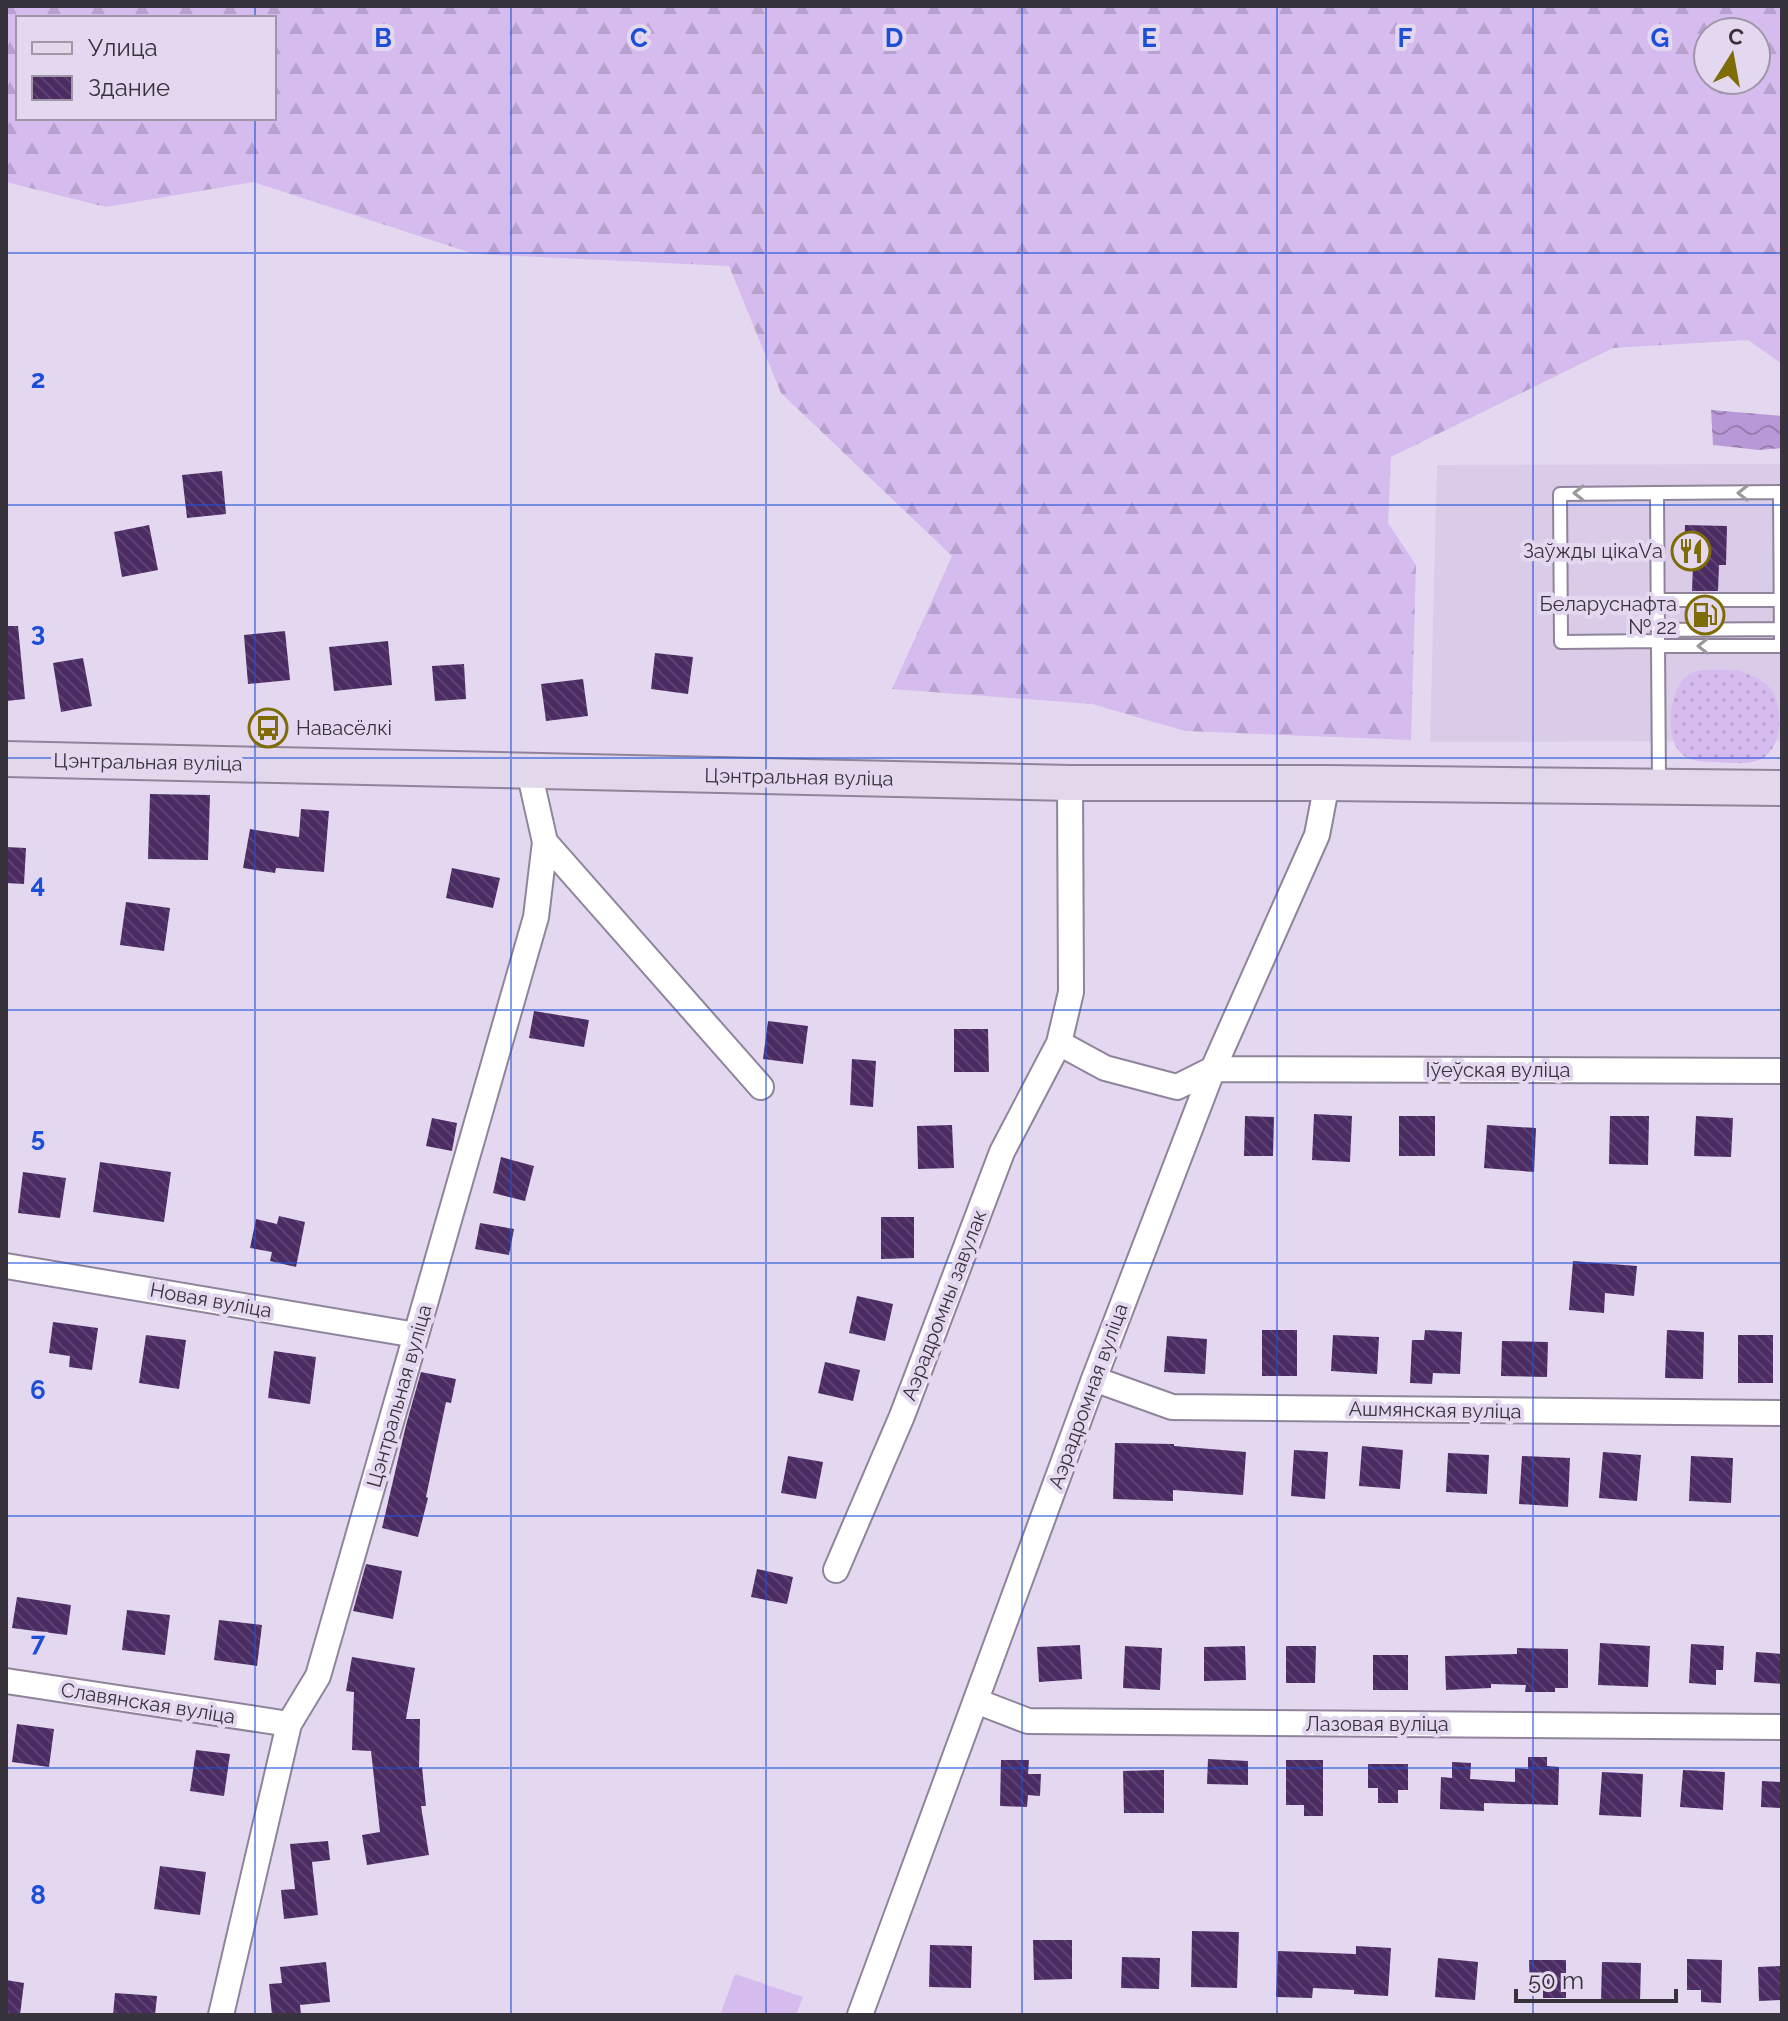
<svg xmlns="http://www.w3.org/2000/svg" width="1788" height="2021" font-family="Raleway,sans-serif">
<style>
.built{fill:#dacbe9}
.grass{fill:url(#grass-dots)}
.forest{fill:url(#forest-firs);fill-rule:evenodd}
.pitch{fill:#d6bbef}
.water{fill:url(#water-waves)}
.building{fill:url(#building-back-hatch)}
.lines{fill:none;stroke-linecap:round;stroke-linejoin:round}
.lane-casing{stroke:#8f849a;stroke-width:16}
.street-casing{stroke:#8f849a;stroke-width:28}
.secondary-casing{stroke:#8f849a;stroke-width:38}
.lane{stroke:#fff;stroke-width:12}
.street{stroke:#fff;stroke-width:24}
.secondary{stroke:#e2d7eb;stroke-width:34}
.oneway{stroke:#9b989e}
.grid{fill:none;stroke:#1d4ed8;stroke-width:2;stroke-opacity:0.55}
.labels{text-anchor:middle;stroke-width:8;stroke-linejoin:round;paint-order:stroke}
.poi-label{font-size:20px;fill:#37323c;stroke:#e4d8f0;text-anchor:end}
.street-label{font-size:20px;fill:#37323c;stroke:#e4d8f0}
.grid-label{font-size:26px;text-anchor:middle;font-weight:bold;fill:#1d4ed8;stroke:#e4d8f0;stroke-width:8;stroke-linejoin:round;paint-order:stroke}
</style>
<defs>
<pattern id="grass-dots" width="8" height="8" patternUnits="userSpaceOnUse" patternTransform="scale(2)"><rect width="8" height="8" fill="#d6bbef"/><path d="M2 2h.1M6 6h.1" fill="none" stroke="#b8a1ce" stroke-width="1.8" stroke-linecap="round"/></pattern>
<pattern id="forest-firs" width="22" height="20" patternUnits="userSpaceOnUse" patternTransform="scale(2)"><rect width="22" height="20" fill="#d6bbef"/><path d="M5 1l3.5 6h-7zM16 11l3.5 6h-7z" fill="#b8a1ce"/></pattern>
<pattern id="water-waves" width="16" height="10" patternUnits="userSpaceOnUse" patternTransform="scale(2)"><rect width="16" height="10" fill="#b998d7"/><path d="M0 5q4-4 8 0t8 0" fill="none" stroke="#977db0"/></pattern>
<pattern id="building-back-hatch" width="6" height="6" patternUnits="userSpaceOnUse" patternTransform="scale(2)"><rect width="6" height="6" fill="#4b2c63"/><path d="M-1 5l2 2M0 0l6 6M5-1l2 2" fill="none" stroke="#5d4272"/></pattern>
</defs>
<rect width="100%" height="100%" fill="#e4d8f0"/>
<path class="built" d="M1782 464V741L1430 742 1437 465Z"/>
<path class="grass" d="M1738 670C1750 675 1762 679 1770 688 1784 706 1783 748 1761 759 1747 766 1727 762 1712 762 1699 761 1688 762 1679 751 1665 735 1669 685 1690 674 1703 667 1724 671 1738 670Z"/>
<path class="forest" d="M6 6H1782V364L1748 340 1613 348 1391 457 1388 523 1416 565 1411 740 1185 731 1092 704 892 689 952 556 781 393 729 266 474 254 253 182 106 207 6 182ZM18 18H274V118H18ZM1708 32H1756V80H1708Z"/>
<path class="pitch" d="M735 1974 803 1997 796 2015H720Z"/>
<path class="water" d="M1711 410 1782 416V448L1759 450 1713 445Z"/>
<path class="building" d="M222 471 226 514 187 518 182 475Z
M149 525 158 570 122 577 114 532Z
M1685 525 1727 526 1726 565H1719L1718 591H1692L1693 565 1684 564Z
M6 626H18L25 699 6 701Z
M285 631 290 680 248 684 244 635Z
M388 641 392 685 334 691 329 647Z
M655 653 693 657 688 694 651 689Z
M83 658 92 706 61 712 53 663Z
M464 664 466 699 435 701 432 666Z
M583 679 588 716 546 721 541 684Z
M150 794 210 795 208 860 148 859Z
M301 809 329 811 324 872 276 868 275 873 243 868 250 829 299 837Z
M6 847 26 848 24 884 6 883Z
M452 868 500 878 493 908 446 898Z
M126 902 170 908 164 951 120 945Z
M534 1011 589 1020 584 1047 529 1038Z
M768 1021 808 1026 803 1064 763 1059Z
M954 1029H988L989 1072H954Z
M852 1059 876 1061 873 1107 850 1105Z
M1314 1114 1352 1116 1350 1162 1312 1160Z
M1245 1116 1274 1117 1273 1156H1244Z
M1399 1116H1435V1156H1399Z
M1610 1116H1649L1648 1165 1609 1164Z
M1696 1116 1733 1118 1731 1157 1694 1156Z
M432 1118 457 1123 452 1151 426 1146Z
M952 1125 954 1168 918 1169 917 1126Z
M1487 1125 1536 1128 1534 1172 1484 1168Z
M501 1157 534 1166 525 1201 493 1193Z
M100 1162 171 1172 164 1222 93 1212Z
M23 1172 66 1178 60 1218 18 1213Z
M279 1216 305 1222 296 1267 270 1261 272 1252 250 1248 256 1219 277 1224Z
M881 1217H914V1258L881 1259Z
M480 1223 514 1229 509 1255 475 1249Z
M1573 1261 1637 1266 1634 1296 1605 1293 1604 1313 1569 1310Z
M857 1296 893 1304 885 1341 849 1333Z
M53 1322 98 1328 92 1370 69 1367 70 1356 49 1353Z
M1262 1330H1297V1376H1262Z
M1425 1330 1462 1332 1460 1374 1433 1373 1432 1384 1410 1383 1412 1340H1424Z
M1667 1330 1704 1332 1703 1379 1665 1378Z
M146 1335 186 1340 179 1389 139 1383Z
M1333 1335 1379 1337 1377 1374 1331 1371Z
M1738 1335H1773V1383H1738Z
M1167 1336 1207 1339 1205 1374 1164 1372Z
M1502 1341 1548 1342 1547 1377 1501 1376Z
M274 1351 316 1357 310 1404 268 1398Z
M825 1362 860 1370 853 1401 818 1393Z
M421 1372 456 1379 451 1403 446 1402 426 1497 428 1498 418 1537 382 1528 406 1425Z
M1115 1443 1174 1444V1446L1246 1452 1243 1495 1173 1490V1501L1113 1499Z
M1362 1446 1403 1450 1400 1489 1359 1486Z
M1294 1450 1328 1452 1325 1499 1291 1496Z
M1603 1452 1641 1455 1637 1501 1599 1498Z
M1448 1453 1489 1455 1487 1494 1446 1492Z
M788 1456 823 1462 816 1499 781 1493Z
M1522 1456 1570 1458 1568 1507 1519 1504Z
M1691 1456 1733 1458 1731 1503 1689 1501Z
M366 1564 402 1571 393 1619 353 1611Z
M757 1569 793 1577 787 1604 751 1597Z
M17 1597 71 1605 67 1635 12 1628Z
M127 1610 170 1615 165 1655 122 1650Z
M219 1620 262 1625 257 1666 214 1660Z
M1600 1643 1650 1646 1648 1687 1598 1685Z
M1691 1644 1724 1646 1723 1670H1716V1685L1689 1683Z
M1080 1645 1082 1679 1039 1682 1037 1647Z
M1125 1646 1162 1648 1160 1690 1123 1688Z
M1245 1646 1246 1680 1204 1681V1647Z
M1286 1646H1316L1315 1683H1286Z
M1517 1648 1568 1649V1688H1555V1692H1525L1526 1685 1491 1684V1688L1446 1690 1445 1656 1517 1654Z
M1756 1652 1782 1654V1684L1754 1682Z
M1373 1655H1408V1690H1373Z
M352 1657 415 1668 406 1719H420L419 1768 422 1767 426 1806H421L429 1855 367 1865 362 1835 380 1832 371 1751 352 1750 354 1692 346 1691Z
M17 1724 54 1729 49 1767 12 1762Z
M196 1750 230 1754 224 1796 190 1791Z
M1528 1757H1547V1766L1559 1767 1558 1805 1484 1803V1811L1440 1809 1441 1777 1452 1778V1762L1471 1763 1470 1779 1515 1782V1768L1528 1769Z
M1208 1759 1248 1761V1785L1207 1784Z
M1001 1760H1029L1028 1774H1041L1040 1796 1028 1795 1027 1807 1000 1806Z
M1286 1760H1323V1816H1304V1805H1286Z
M1368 1764H1408V1790H1398V1803H1378V1788H1368Z
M1164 1770V1813H1124L1123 1771Z
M1683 1770 1725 1772 1723 1810 1680 1807Z
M1602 1772 1643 1774 1641 1817 1599 1815Z
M1762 1781 1782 1782V1808L1761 1807Z
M328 1841 330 1860 312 1862 318 1915 284 1919 281 1890 295 1889 290 1844Z
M160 1866 206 1872 200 1915 154 1909Z
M1192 1931 1239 1932 1237 1988 1191 1987Z
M1033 1940H1072V1979L1034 1980Z
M930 1945 972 1946 971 1988 929 1987Z
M1356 1946 1391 1948 1388 1996 1354 1994V1990L1313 1988 1312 1998 1276 1997 1278 1951 1356 1954Z
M1122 1957 1160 1958 1159 1989 1121 1988Z
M1438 1958 1478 1962 1475 2000 1435 1997Z
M1687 1959 1722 1960 1721 2003 1701 2002V1990H1687Z
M1529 1960H1566V1998H1543V1989H1530Z
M326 1962 330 2002 300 2005 301 2015H272L269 1984 282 1983 280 1967Z
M1602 1962 1641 1963 1640 2002 1601 2001Z
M1782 1966V2000L1759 2001 1758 1967Z
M6 1980 24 1983 20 2015H6Z
M115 1993 157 1996 155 2015H113Z"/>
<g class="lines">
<g class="lane-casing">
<path id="lane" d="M1657 493 1560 494 1561 642 1658 641
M1658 600H1781
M1658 630 1781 629
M1658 646 1657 493 1780 492 1781 645
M1659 782 1658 646H1782"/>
</g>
<g class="street-casing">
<path id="street" d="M545 842 761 1087
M1059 1043 1105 1068 1177 1087 1213 1069 1782 1071
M6 1266 416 1335
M1094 1379 1172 1407 1782 1413
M836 1570 902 1416 1002 1152 1059 1043 1071 992 1070 783
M6 1681 289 1724
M976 1701 1028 1721 1782 1727
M221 2015 289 1724 318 1676 536 917 545 842 529 771
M860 2015 1094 1379 1213 1069 1317 835 1327 783"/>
</g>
<g class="secondary-casing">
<path id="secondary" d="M6 759 1070 783H1327L1782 788"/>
</g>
<use href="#lane" class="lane"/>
<use href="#street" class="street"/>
<use href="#secondary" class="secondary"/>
</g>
<defs><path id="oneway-chevron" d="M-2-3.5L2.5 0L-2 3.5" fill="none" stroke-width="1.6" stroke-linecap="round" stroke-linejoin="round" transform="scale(2)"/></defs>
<g class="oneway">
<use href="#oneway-chevron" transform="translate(1579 493) rotate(180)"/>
<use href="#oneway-chevron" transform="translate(1743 493) rotate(180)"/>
<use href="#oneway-chevron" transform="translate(1703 646) rotate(180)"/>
</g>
<path class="grid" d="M255 6V18M511 6V2015M766 6V2015M1022 6V2015M1277 6V2015M1533 6V2015M255 118V2015M6 253H1782M6 505H1782M6 758H1782M6 1010H1782M6 1263H1782M6 1516H1782M6 1768H1782"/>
<defs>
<g id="restaurant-ring" transform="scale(2)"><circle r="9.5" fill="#e4d8f0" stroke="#7e6c07" stroke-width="1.5"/><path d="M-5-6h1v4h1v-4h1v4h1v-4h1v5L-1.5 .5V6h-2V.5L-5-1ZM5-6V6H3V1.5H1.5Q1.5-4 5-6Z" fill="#7e6c07"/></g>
<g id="fuel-ring" transform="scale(2)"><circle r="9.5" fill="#e4d8f0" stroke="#7e6c07" stroke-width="1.5"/><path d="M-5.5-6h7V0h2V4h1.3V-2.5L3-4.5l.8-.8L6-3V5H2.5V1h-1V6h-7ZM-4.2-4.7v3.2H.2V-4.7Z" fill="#7e6c07"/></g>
<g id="bus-ring" transform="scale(2)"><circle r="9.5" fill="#e4d8f0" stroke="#7e6c07" stroke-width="1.5"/><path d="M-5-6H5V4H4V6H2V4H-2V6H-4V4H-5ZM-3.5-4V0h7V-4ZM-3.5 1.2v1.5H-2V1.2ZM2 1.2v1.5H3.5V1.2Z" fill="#7e6c07"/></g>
</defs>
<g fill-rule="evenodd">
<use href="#restaurant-ring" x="1691" y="551"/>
<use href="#fuel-ring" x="1705" y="615"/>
<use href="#bus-ring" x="268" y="728"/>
</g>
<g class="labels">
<g class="poi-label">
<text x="1663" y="558">Заўжды цікаVа</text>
<text x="1677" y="611">Беларуснафта<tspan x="1677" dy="23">№ 22</tspan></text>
<text x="296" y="735" text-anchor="start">Навасёлкі</text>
</g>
<g class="street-label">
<text transform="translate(148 762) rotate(1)" y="7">Цэнтральная вуліца</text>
<text transform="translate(799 777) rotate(1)" y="7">Цэнтральная вуліца</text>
<text x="1498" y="1077">Іўеўская вуліца</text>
<text transform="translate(211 1300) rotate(10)" y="7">Новая вуліца</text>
<text transform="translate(944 1305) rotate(-69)" y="7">Аэрадромны завулак</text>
<text transform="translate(399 1396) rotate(-74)" y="7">Цэнтральная вуліца</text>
<text transform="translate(1088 1396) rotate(-70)" y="7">Аэрадромная вуліца</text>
<text transform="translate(1435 1410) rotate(1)" y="7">Ашмянская вуліца</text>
<text transform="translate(148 1703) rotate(9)" y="7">Славянская вуліца</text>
<text x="1377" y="1731">Лазовая вуліца</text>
</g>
</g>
<g class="grid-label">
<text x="383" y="47">B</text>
<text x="639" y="47">C</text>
<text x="894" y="47">D</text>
<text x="1149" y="47">E</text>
<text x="1405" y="47">F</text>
<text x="1660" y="47">G</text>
<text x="38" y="388">2</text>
<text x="38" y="641">3</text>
<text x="38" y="893">4</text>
<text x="38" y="1146">5</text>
<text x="38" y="1399">6</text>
<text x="38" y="1651">7</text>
<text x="38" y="1904">8</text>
</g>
<rect width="1788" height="2021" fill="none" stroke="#37323c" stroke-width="16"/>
<rect x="16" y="16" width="260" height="104" fill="#e4d8f0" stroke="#9f96a8" stroke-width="2"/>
<rect x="32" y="42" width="40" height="12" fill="#e2d7eb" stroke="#9f96a8" stroke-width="2"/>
<text x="88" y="56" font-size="24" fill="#37323c">Улица</text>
<rect x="32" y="76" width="40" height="24" fill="url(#building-back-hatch)" stroke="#9f96a8" stroke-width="2"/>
<text x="88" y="96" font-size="24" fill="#37323c">Здание</text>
<g transform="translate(1732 56) rotate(11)"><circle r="38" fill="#e4d8f0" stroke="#9f96a8" stroke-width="2"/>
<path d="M0-6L14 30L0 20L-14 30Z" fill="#7e6c07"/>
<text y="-12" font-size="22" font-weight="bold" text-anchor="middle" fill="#37323c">С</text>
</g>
<path d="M1516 1989v12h160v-12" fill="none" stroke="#37323c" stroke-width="4"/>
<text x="1528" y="1989" font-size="24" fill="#37323c" stroke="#e4d8f0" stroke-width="6" paint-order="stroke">50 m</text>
</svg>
